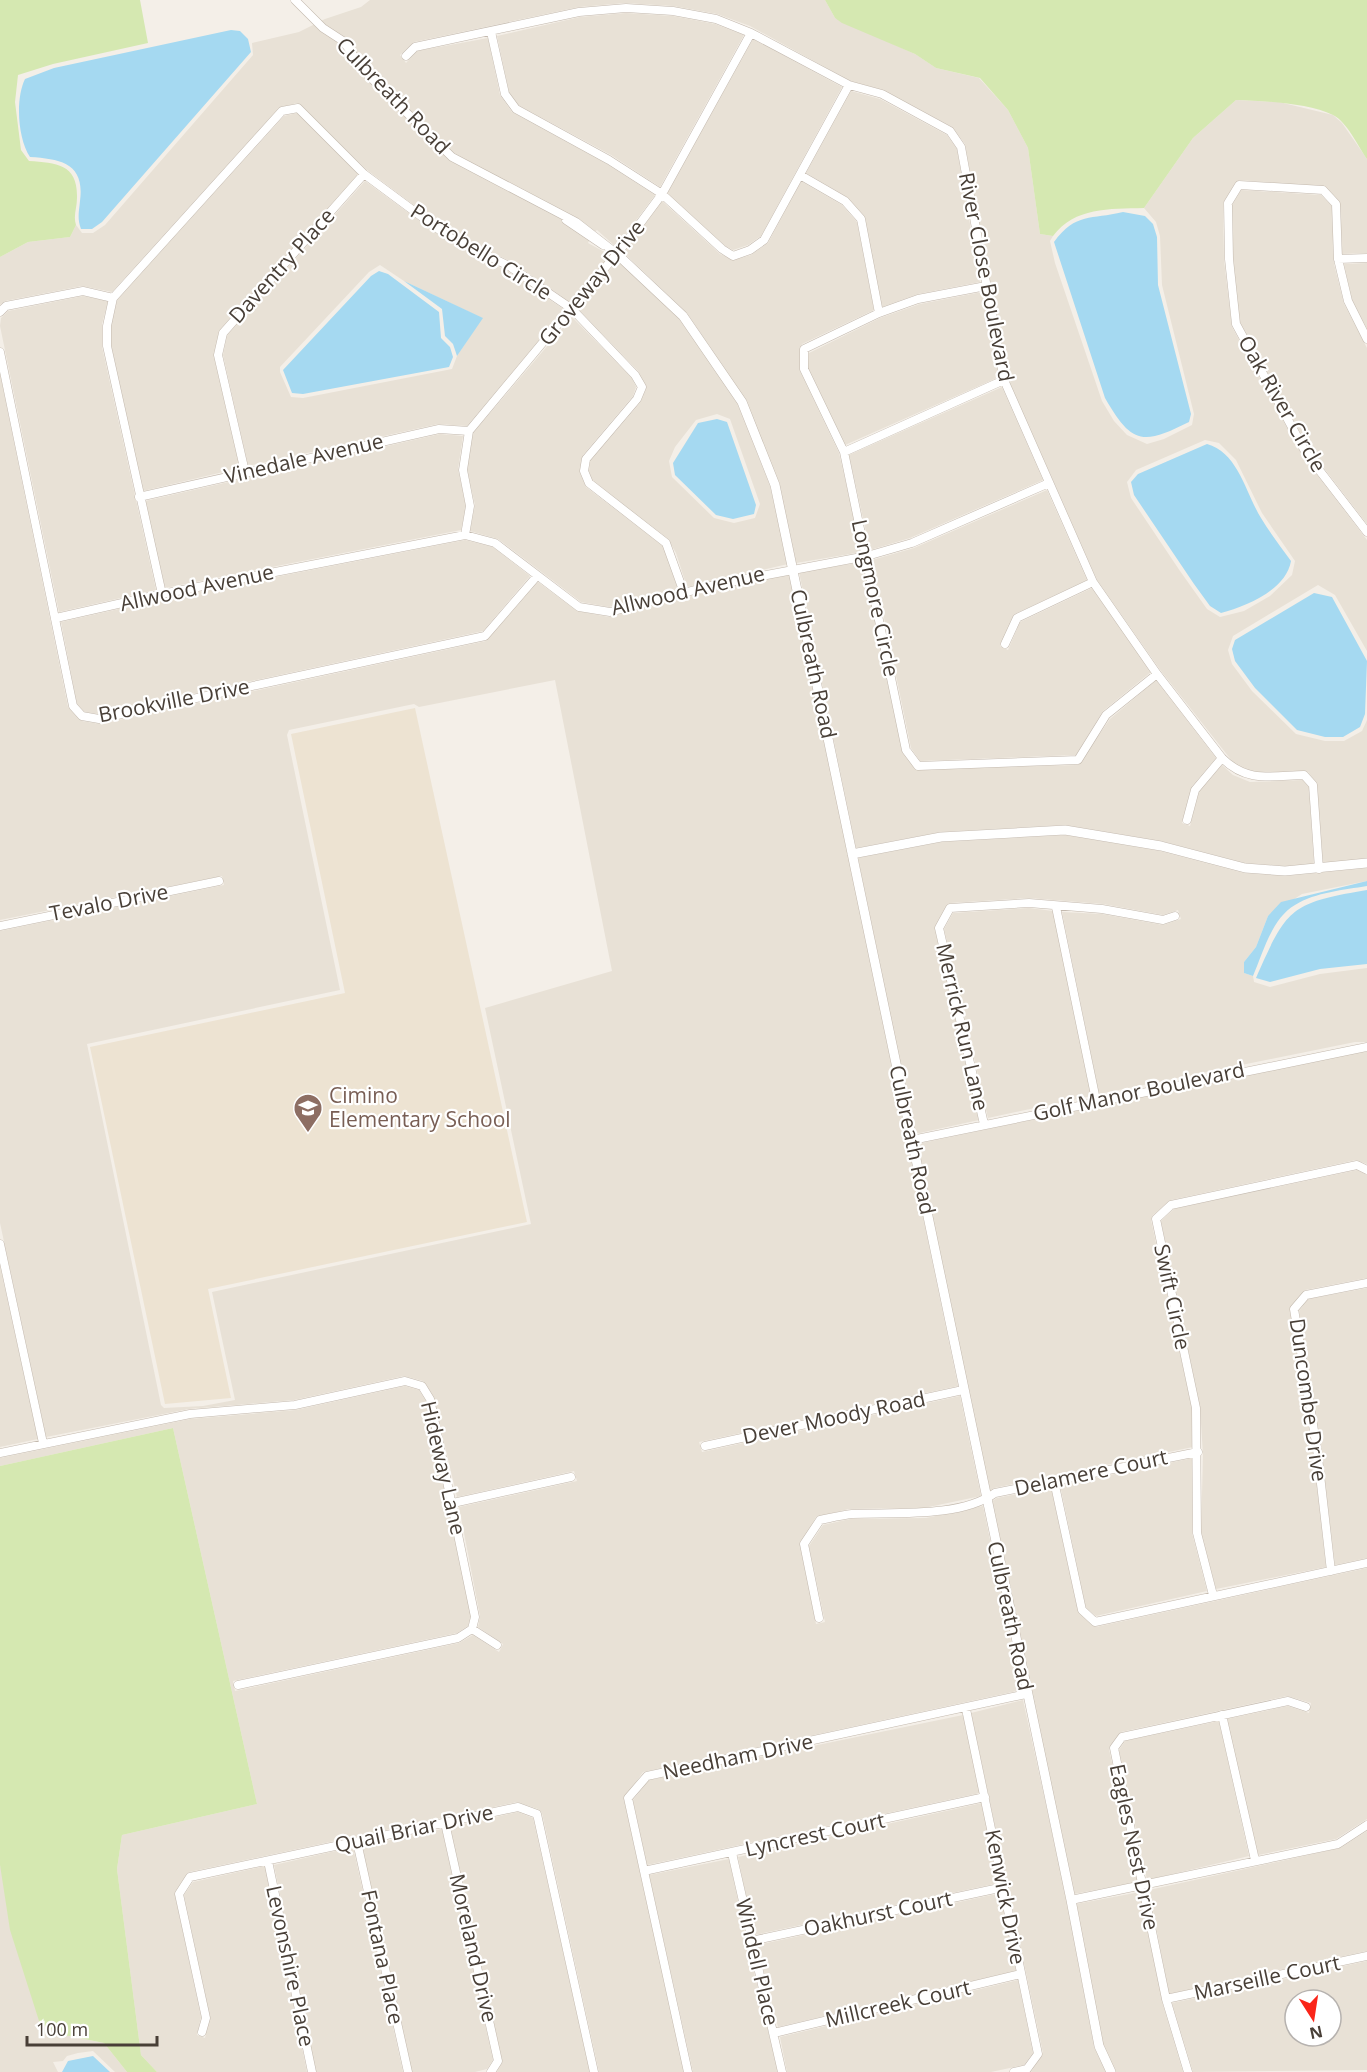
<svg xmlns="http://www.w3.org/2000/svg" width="1367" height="2072" font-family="'Open Sans',sans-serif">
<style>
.residential{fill:#e8e1d6;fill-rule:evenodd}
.education{fill:#ede3d2}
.green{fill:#d5e8b1}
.water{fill:#a5d9f1}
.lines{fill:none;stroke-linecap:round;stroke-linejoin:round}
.minor-casing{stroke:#c3b9ae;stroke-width:9}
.tertiary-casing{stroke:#c3b9ae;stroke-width:10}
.minor{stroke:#fff;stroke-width:8}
.tertiary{stroke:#fff;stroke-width:9}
.labels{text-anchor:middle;stroke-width:4.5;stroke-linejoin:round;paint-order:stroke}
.street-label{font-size:21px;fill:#483f37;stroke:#fff}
.education-label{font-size:21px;fill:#785e54;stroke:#fff;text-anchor:start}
</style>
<rect width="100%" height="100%" fill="#f4efe8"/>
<path class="residential" d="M370 0H825L835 18 915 54 936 68 979 78 1008 110 1028 148 1040 234 1053 236 1050 241 1055 263 1102 401 1114 421 1127 435 1147 444 1164 439 1192 425 1194 414 1162 285 1160 236 1156 222 1144 208 1193 138 1236 100 1279 102 1333 115 1342 123 1367 159V253L1342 254 1340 204 1326 187 1239 180 1223 203 1224 260 1232 327 1302 455 1367 540V651L1335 595 1318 585 1233 636 1228 650 1232 664 1252 691 1296 734 1325 741H1344L1362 731 1367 720V858L1323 864 1317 785 1308 772H1251L1236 766 1161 671 1097 580 1008 379 965 144 952 127 883 90 850 81 750 26 717 14 673 6 625 3 579 7 414 42 400 55 406 63 417 51 488 38 500 95 512 112 607 164 655 195 616 247 597 230 592 234 588 243 610 255 571 303 512 262 451 233 367 170 297 103 279 108 112 292 82 286 5 301 0 305V257L28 242 70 237 76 225 82 233H93L105 225 253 55 252 43 299 32 325 19 361 7ZM1205 440 1219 443 1236 460 1262 513 1295 561 1292 575 1270 596 1244 611 1220 617 1207 609 1180 571 1131 498 1127 482 1136 470Z
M626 13 673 16 715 24 744 35 660 187 611 155 518 105 509 92 497 36 580 17Z
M753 39 842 87 761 236 748 245 733 250 724 245 667 193Z
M851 91 880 99 947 135 957 149 980 282 918 294 882 307 864 216 847 197 806 173Z
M297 113 358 174 219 331 214 356 240 468 143 491 111 345V326L117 300 284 116Z
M365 181 447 241 507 271 565 310 467 426 438 424 248 466 223 355 227 335ZM380 265 404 281 482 318 457 356 452 369 303 398 291 397 280 372V367L369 272Z
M801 181 842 205 857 222 874 310 802 344 800 349V371L839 453 862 552 796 563 779 483 745 399 687 313 624 253 662 201 720 254 734 260 751 255 768 243Z
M1241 190 1321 195 1332 206 1334 264 1344 304 1367 348V524L1310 450 1240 323 1233 259 1232 205Z
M618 260 680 320 738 404 770 486 788 564 687 587 676 553 668 539 592 480 589 471 590 461 640 403 646 389 638 371 578 309ZM717 414 730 419 760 504 755 518 734 523 714 518 672 477 669 461 675 447 696 420Z
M1367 263V329L1352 300 1344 264Z
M982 292 999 377 845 445 808 368 809 353 880 318 920 304Z
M83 296 108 301 102 324V347L156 590 59 612 0 326 1 318 8 311Z
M572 317 632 378 636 387 633 396 583 455 580 473 586 487 663 546 678 589 609 607 581 602 498 539 470 531 475 505 467 470 473 433Z
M0 374 68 707 82 721 100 724 486 641 538 582 577 611 609 617 715 590 790 574 958 1386 699 1442 702 1452 960 1396 981 1496 924 1508 849 1509 816 1517 800 1545 816 1624 825 1622 809 1546 823 1525 850 1519 926 1518 983 1506 1021 1690 643 1772 624 1799 684 2072H599L542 1813 538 1809 517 1802 189 1872 175 1895 201 2017 197 2035 205 2038 210 2017 184 1895 193 1882 265 1866 307 2072H157L141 2055 117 1869 122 1835 257 1804 173 1428 0 1466V1458L190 1419 296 1410 405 1386 419 1390 426 1401 449 1503 471 1617 468 1626 457 1633 233 1681 235 1691 459 1643 473 1635 499 1652 503 1644 478 1627 480 1616 459 1507 577 1481 574 1471 457 1497 433 1396 423 1381 404 1376 294 1400 189 1409 46 1437 0 1223V931L224 885 222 876 0 920ZM555 680 612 971 485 1008 531 1224 212 1292 235 1400 203 1406 164 1408 161 1405 87 1044 340 990 287 735 289 730 414 704 419 707Z
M1002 387 1043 480 910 538 870 550 849 455Z
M440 434 463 436 458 469 466 506 461 530 165 588 145 501Z
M1047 490 1087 580 1015 614 1000 646 1008 650 1020 622 1092 588 1151 672 1103 711 1076 755 920 761 911 748 872 560 914 548Z
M465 540 493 547 530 576 483 631 99 714 84 712 77 704 61 622 163 599Z
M864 562 902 751 915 769 1078 765 1110 719 1156 680 1216 758 1192 786 1182 823 1190 826 1199 792 1222 765 1233 775 1250 782 1303 780 1309 787 1314 865 1285 866 1245 863 1161 841 1065 825 941 832 856 848 799 572Z
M1065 835 1160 851 1244 873 1286 876 1367 868V881L1302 894 1268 916 1256 947 1244 962V973L1253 976 1254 982 1270 987 1320 974 1367 968V1042H1355L1099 1094 1062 912 1102 914 1163 925 1181 919 1178 910 1163 915 1103 904 1029 898 950 903 935 929 979 1120 915 1134 858 858 942 842Z
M1029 908 1053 911 1091 1096 988 1118 944 929 953 913Z
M1356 1052H1367V1164L1356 1160 1171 1200 1153 1215 1151 1220 1192 1409 1193 1447 994 1488 989 1491 917 1144Z
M1357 1170 1367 1175V1278L1305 1290 1290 1310 1313 1450 1326 1567 1216 1589 1201 1533 1203 1455 1200 1407 1161 1221 1174 1209Z
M0 1266 38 1439 0 1447Z
M1367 1288V1558L1335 1565 1321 1449 1299 1311 1308 1299Z
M1193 1458 1192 1533 1207 1591 1096 1616 1086 1608 1060 1485Z
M1051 1487 1078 1611 1096 1627 1367 1568V1819L1336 1839 1258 1855 1227 1719 1288 1706 1309 1713 1311 1703 1287 1696 1121 1732 1109 1749 1138 1882 1074 1894 991 1502 997 1498Z
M1023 1700 1067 1901 1094 2047 1106 2072H1031L1043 2053 971 1713Z
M963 1715 980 1793 647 1865 633 1800 649 1780Z
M1219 1721 1249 1856 1147 1880 1119 1750 1125 1741Z
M982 1803 999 1883 754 1935 738 1857Z
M518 1812 533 1818 590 2072H497L502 2060 450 1827Z
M442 1829 493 2060 487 2069 475 2072H412L362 1846Z
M1367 1831V1951L1169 1994 1149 1890 1340 1848Z
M353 1847 403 2072H316L274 1865Z
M729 1859 748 1947 778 2072H693L649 1875Z
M0 1865 64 2035 104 2043 127 2072H115L93 2051 78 2053 67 2056 63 2061 53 2062 58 2072H0Z
M1140 1892 1163 2005 1183 2072H1116L1103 2045 1076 1904Z
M1001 1893 1016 1971 778 2027 757 1945Z
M1367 1961V2070L1193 2072 1172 2003ZM1295 2000H1331V2036H1295Z
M1018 1980 1033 2053 1024 2065 991 2072H787L780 2037Z"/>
<path class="education" d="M415 708 527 1222 208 1289 231 1398 165 1404 90 1047 345 993 291 734Z"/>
<path class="green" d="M0 0H140L148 43 53 64 18 75 15 102 21 150 29 161C57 163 78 164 77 198 77 208 73 216 76 225L70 237 28 242 0 257Z
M825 0H1367V159C1358 146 1347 122 1333 115 1308 103 1263 101 1236 100L1193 138 1144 208C1109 209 1075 207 1053 236L1040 234 1028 148 1008 110 980 78 936 68 915 54 842 23 835 18Z
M173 1428 257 1804 122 1835 117 1869 141 2055 157 2072H127L104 2043 64 2035 40 2024 10 1930 0 1865V1466Z"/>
<path class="water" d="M231 30 240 31 248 39 251 52 102 222 92 229H81C77 218 79 212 80 201 85 164 62 159 30 157 18 139 15 100 25 79L54 68Z
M1123 212 1145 216 1153 224 1157 237 1158 285 1191 414 1189 422C1143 445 1132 445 1105 398L1054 242C1076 212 1091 220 1123 212Z
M379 271 388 274 439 312 441 338 450 347 453 357 449 367 303 394 292 393 283 370 371 276Z
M404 281 483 318 457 356 453 344 445 336 442 309Z
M717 419 727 422 756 505 754 514 733 519 716 515 675 475 673 463 698 423Z
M1207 444C1238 452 1246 494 1261 518 1270 533 1281 547 1291 561 1286 590 1247 606 1221 613L1210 606 1194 584 1134 495 1131 482 1138 474Z
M1314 593 1332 597 1367 661 1365 714 1360 727 1343 737H1325L1297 730 1255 688 1235 661 1232 649 1235 640Z
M1367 881V886C1344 890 1316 892 1295 905 1272 918 1263 953 1253 976L1244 973V962L1256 947 1268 916 1281 902Z
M1367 890V964L1320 969 1270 982 1256 978C1287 908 1290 903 1367 890Z
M93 2056 110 2072H62L68 2061Z"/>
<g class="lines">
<g class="minor-casing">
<path id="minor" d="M295 0 323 28 343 41 367 74 452 157 576 222 617 254
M491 32 505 94 516 109 609 160 662 194 722 249 733 256 750 250 764 240 849 85
M406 56 415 47 579 12 626 8 673 11 716 19 751 33 849 85 882 94 950 131 961 147 1004 380 1093 582 1157 674 1222 758C1247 783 1271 776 1304 775L1313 785 1319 869
M800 175 845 201 861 219 879 313
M566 220 603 245
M1338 259 1367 258
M986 286 918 299 879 313 804 349V369L844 452 906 750 918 766 1078 760 1106 715 1157 674
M0 312 6 306 83 291 113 298
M1367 339 1348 301 1338 259 1336 204 1323 190 1239 185 1228 203 1229 259 1236 324 1306 453 1367 532
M0 352 73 706 82 716 99 719 485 636 537 576
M844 452 1004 380
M245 472 218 355 223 333 364 174
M139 497 439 429 469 431
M465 535 470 506 463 470 469 431 624 245 662 194 751 33
M162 594 107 346V326L113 298 282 111 298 108 364 174 449 237 509 266 572 309 635 375 642 387 637 399 586 459 584 471 589 483 666 543 684 593
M56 618 162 594 465 535 495 543 579 607 610 612 714 585 867 556 912 543 1049 483
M1005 644 1017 618 1093 582
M1187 820 1195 790 1222 758
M1056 907 1096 1100
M0 926 219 881
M984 1124 939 928 950 908 1029 903 1102 909 1163 920 1175 916
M912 1140 1367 1047
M0 1244 43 1443
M705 1446 963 1390
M0 1453 190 1414 295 1405 405 1381 422 1386 430 1399 475 1617 472 1629 458 1638 238 1685
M1054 1481 1082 1610 1095 1622 1367 1563
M453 1503 571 1477
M1331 1571 1317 1449 1294 1309 1306 1295 1367 1283
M1213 1595 1197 1533 1196 1408 1156 1219 1171 1205 1357 1165 1367 1170
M819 1618 804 1544 820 1520C830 1518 842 1515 852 1514 894 1512 960 1518 995 1493L1198 1452
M472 1629 497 1645
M966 1709 1038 2054 1027 2069 1014 2072
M1222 1715 1255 1860
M445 1823 498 2061 491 2072
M357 1842 408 2072
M732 1853 782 2072
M268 1861 312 2072
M644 1871 985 1797
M1071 1900 1338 1844 1367 1825
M751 1941 1004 1887
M1166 1999 1367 1956
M202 2032 206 2018 179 1894 190 1877 518 1807 537 1814 594 2072
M774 2033 1021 1974
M688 2072 628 1798 647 1776 1026 1694
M1188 2072 1166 1999 1114 1748 1122 1737 1288 1701 1306 1707"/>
</g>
<g class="tertiary-casing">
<path id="tertiary" d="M617 254 683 316 742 402 775 485 1071 1900 1099 2046 1111 2072
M852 854 941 837 1065 830 1161 846 1245 868 1285 871 1367 863"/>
</g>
<use href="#minor" class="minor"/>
<use href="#tertiary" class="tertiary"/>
</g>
<defs>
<g id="school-pin" transform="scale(1.5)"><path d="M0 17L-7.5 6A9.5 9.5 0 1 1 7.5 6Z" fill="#8d6e63" stroke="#fff"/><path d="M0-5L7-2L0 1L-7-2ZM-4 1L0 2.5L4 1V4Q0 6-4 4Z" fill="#fff"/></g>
</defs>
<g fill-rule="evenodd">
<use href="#school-pin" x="308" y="1108"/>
</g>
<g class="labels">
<g class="street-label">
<text transform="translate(393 96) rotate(46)" y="7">Culbreath Road</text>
<text transform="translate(481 252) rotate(32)" y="7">Portobello Circle</text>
<text transform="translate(282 266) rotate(-48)" y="7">Daventry Place</text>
<text transform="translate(986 277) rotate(79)" y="7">River Close Boulevard</text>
<text transform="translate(592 283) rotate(-51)" y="7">Groveway Drive</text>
<text transform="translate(1282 404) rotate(60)" y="7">Oak River Circle</text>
<text transform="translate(304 459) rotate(-13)" y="7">Vinedale Avenue</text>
<text transform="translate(197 588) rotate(-12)" y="7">Allwood Avenue</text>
<text transform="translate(688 591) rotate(-13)" y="7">Allwood Avenue</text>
<text transform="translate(875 598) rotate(78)" y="7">Longmore Circle</text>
<text transform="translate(813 664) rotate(78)" y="7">Culbreath Road</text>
<text transform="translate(174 701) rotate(-11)" y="7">Brookville Drive</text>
<text transform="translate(109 903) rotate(-11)" y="7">Tevalo Drive</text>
<text transform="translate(962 1027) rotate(77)" y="7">Merrick Run Lane</text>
<text transform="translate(1139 1092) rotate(-12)" y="7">Golf Manor Boulevard</text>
<text transform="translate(912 1140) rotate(78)" y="7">Culbreath Road</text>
<text transform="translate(1172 1297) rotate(78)" y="7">Swift Circle</text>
<text transform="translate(1308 1400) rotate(82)" y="7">Duncombe Drive</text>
<text transform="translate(834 1418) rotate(-12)" y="7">Dever Moody Road</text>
<text transform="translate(443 1468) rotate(77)" y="7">Hideway Lane</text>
<text transform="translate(1091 1473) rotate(-12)" y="7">Delamere Court</text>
<text transform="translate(1010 1616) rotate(78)" y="7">Culbreath Road</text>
<text transform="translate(738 1757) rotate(-12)" y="7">Needham Drive</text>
<text transform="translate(414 1829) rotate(-12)" y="7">Quail Briar Drive</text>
<text transform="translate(815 1835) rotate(-12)" y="7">Lyncrest Court</text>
<text transform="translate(1134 1847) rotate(78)" y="7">Eagles Nest Drive</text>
<text transform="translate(1005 1897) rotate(79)" y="7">Kenwick Drive</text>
<text transform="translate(878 1914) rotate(-12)" y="7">Oakhurst Court</text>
<text transform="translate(473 1948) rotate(77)" y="7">Moreland Drive</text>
<text transform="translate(382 1957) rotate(78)" y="7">Fontana Place</text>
<text transform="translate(757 1962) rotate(77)" y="7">Windell Place</text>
<text transform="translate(290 1966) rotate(78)" y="7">Levonshire Place</text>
<text transform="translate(1267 1978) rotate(-12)" y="7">Marseille Court</text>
<text transform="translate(898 2004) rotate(-13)" y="7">Millcreek Court</text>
</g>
<g class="education-label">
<text x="329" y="1103">Cimino<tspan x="329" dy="24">Elementary School</tspan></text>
</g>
</g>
<g transform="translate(1313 2018) rotate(168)"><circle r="28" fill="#ffffff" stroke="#b6b2af" stroke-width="1.5"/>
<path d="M0-4.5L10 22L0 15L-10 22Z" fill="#fa2519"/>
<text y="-9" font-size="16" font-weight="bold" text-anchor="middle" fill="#483f37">N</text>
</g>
<path d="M27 2036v9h130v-9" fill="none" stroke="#483f37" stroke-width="3"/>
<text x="36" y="2036" font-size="18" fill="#483f37" stroke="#ffffff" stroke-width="4.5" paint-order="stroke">100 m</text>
</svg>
